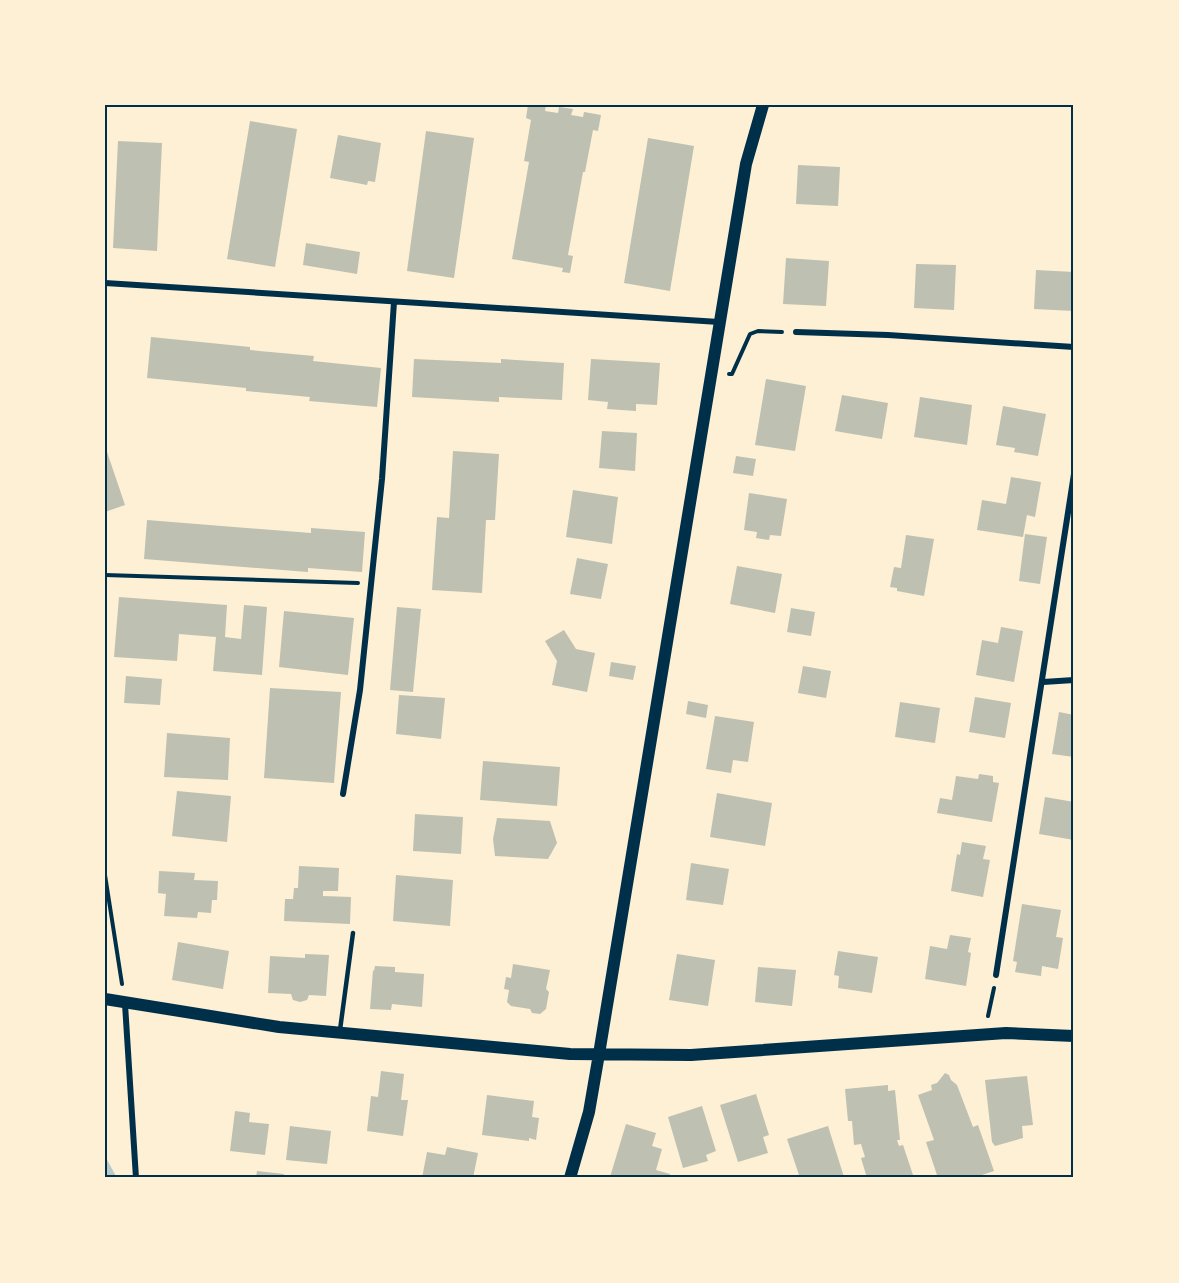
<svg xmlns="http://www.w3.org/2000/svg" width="1179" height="1283" font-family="'Asap Condensed',sans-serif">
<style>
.green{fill:#b9caca}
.building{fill:#bec0b2}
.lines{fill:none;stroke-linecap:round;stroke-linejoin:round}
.path{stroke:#003049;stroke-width:4}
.service{stroke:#003049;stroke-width:4.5}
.minor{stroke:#003049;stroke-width:6}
.secondary{stroke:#003049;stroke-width:12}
.neatline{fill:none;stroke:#003049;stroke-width:2}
</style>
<rect width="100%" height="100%" fill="#fdf0d5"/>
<path class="green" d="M105 1156 117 1178H118H105Z"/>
<path class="building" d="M528 105H546L545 111 558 113 559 107 573 109 571 115 583 117 584 112 601 115 598 131 593 130 585 172H583L568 255 573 256 570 273 562 272 563 268 512 259 529 162 524 161 531 120 526 118Z
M250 121 297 129 275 267 227 259Z
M426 131 474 138 454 278 407 271Z
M338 135 381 143 375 182 368 181 367 185 330 178Z
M648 138 694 146 670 291 624 283Z
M118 141 162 143 157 251 113 248Z
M798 165 840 167 838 206 796 204Z
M306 243 360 252 357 274 303 265Z
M786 258 829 261 826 306 783 304Z
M916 264 956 265 954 310 914 308Z
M1036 270 1074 272V311L1034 309Z
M151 337 250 347V350L314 356 313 361 381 368 377 407 309 401 310 397 246 391V388L147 378Z
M414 359 501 363V359L564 363 562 400 499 397V402L412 397Z
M591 359 660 363 657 405 636 404V411L607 409 608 402 588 400Z
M766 379 806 386 795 451 755 445Z
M842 395 888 403 882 439 835 431Z
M920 397 972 405 967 445 914 437Z
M1003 406 1046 414 1038 456 1014 452 1015 448 996 445Z
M602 431 637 433 635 471 599 468Z
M105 446 125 505 105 512Z
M453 451 499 454 495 520H486L482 593 432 590 437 517 449 518Z
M736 456 756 459 753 476 733 473Z
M1011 477 1041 482 1035 517 1027 515 1023 537 977 530 982 500 1006 504Z
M573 490 618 497 612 544 566 537Z
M749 493 787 499 781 536 770 535 769 540 756 538 757 532 744 530Z
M147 520 311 533V528L365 532 362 572 308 568V572L144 559Z
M1025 534 1047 537 1040 584 1019 581Z
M906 535 934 539 924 596 897 591V588L890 587 894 567 901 568Z
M577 558 608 564 601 599 570 594Z
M737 566 782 574 775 613 730 604Z
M119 597 227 605 225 637 241 639 244 605 267 607 262 675 213 671 216 637 179 634 177 661 114 657Z
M397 607 421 609 413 692 390 690Z
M791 608 815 612 811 636 787 632Z
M284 611 354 618 348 675 279 667Z
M1001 627 1023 631 1014 682 976 675 982 640 998 643Z
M564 630 576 649 595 653 587 692 552 685 557 661 545 641Z
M611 662 636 666 633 680 609 676Z
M803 666 831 671 826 698 798 693Z
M126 676 162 679 160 705 124 703Z
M270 688 341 692 334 783 264 778Z
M399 695 445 698 441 739 396 734Z
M975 697 1011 703 1005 738 969 732Z
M688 701 708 705 706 718 686 714Z
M900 702 940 708 935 743 895 737Z
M1059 712 1074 715V757L1052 754Z
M715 716 754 722 748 762 733 760 731 773 706 769Z
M167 733 230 738 228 780 164 777Z
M483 761 560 767 557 806 480 800Z
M979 774 993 776V782L999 783 992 822 937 813 940 798 952 800 956 776 978 779Z
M177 791 231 796 227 842 172 836Z
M717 793 772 803 765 846 710 837Z
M1045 797 1074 802V840L1039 834Z
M415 814 463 817 461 854 413 851Z
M497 818 550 821 557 843 548 859 495 856 493 839Z
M962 842 986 846 983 859 990 860 983 897 951 891 957 854 960 855Z
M691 863 729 869 723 905 686 900Z
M299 866 339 868 338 891H323V896L351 897 350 924 284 921 285 899H293L294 888H298Z
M159 871 195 873 194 880 218 881 217 900H212L211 913 198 912 197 918 164 916 166 894 158 893Z
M396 875 453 880 450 926 393 921Z
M1022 904 1061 910 1056 937 1063 938 1058 969 1042 966 1041 976 1015 972 1017 962 1013 961Z
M950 935 971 938 968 952 971 953 966 986 925 979 930 946 947 949Z
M178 942 229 951 223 989 172 980Z
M838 951 878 957 872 993 838 988 839 976 834 975Z
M305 954 329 955 326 996 309 995 307 1000 300 1002 293 1000 291 994 268 993 270 956 305 958Z
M677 954 715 960 708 1006 669 1000Z
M513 964 550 970 546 989 549 992 546 1009 540 1014 532 1013 530 1009 511 1006 507 1002 509 990 504 989 506 977 511 978Z
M375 966 395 967V972L424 974 422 1007 392 1004 391 1010 370 1009 373 970 374 971Z
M758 967 796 970 792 1006 755 1002Z
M381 1071 404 1074 401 1100H408L403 1136 367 1131 371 1096 378 1097Z
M945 1073 949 1075 951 1080 957 1085 973 1127 978 1125 994 1171 973 1178H938L926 1142 934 1140 918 1095 932 1090 931 1085 937 1083Z
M1027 1076 1033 1125 1022 1126 1023 1138 995 1146 992 1142 985 1080Z
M888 1085V1091L895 1090 900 1140H897L899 1146 903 1145 914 1178H867L861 1158 865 1157 861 1144 854 1145 852 1121H848L845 1089Z
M756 1094 769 1135 763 1137 768 1153 738 1162 720 1105Z
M487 1095 534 1101 532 1117 539 1118 536 1140 529 1138V1141L482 1135Z
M702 1106 716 1151 706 1155 708 1161 683 1168 668 1117Z
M235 1111 250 1113 249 1122 269 1124 265 1155 230 1151Z
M626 1124 656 1133 652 1146 662 1149 656 1170 670 1174 669 1178 610 1177Z
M290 1126 331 1131 327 1164 286 1160Z
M828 1126 844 1177 800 1178 787 1139Z
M447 1147 478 1153 473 1178H422L427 1152 445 1155Z
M257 1171 284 1174 283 1178H256Z"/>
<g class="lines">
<path class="path" d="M729 374H732L750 334 758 331 782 332
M105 575 358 583
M105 875 122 984
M988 1016 994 988"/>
<path class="service" d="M340 1030 353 933"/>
<path class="minor" d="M105 283 719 322
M796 332 888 335 1074 347
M1043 682 1074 680
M343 794 360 690 382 479 394 302
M996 975 1074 474
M125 1004 136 1178"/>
<path class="secondary" d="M105 999 279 1027 570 1054 691 1055 1006 1033 1074 1036
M570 1178 589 1112 599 1054 746 164 763 105"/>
</g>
<rect width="1179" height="1283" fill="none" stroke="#fdf0d5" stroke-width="213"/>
<rect x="106" y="106" width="966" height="1070" class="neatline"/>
</svg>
